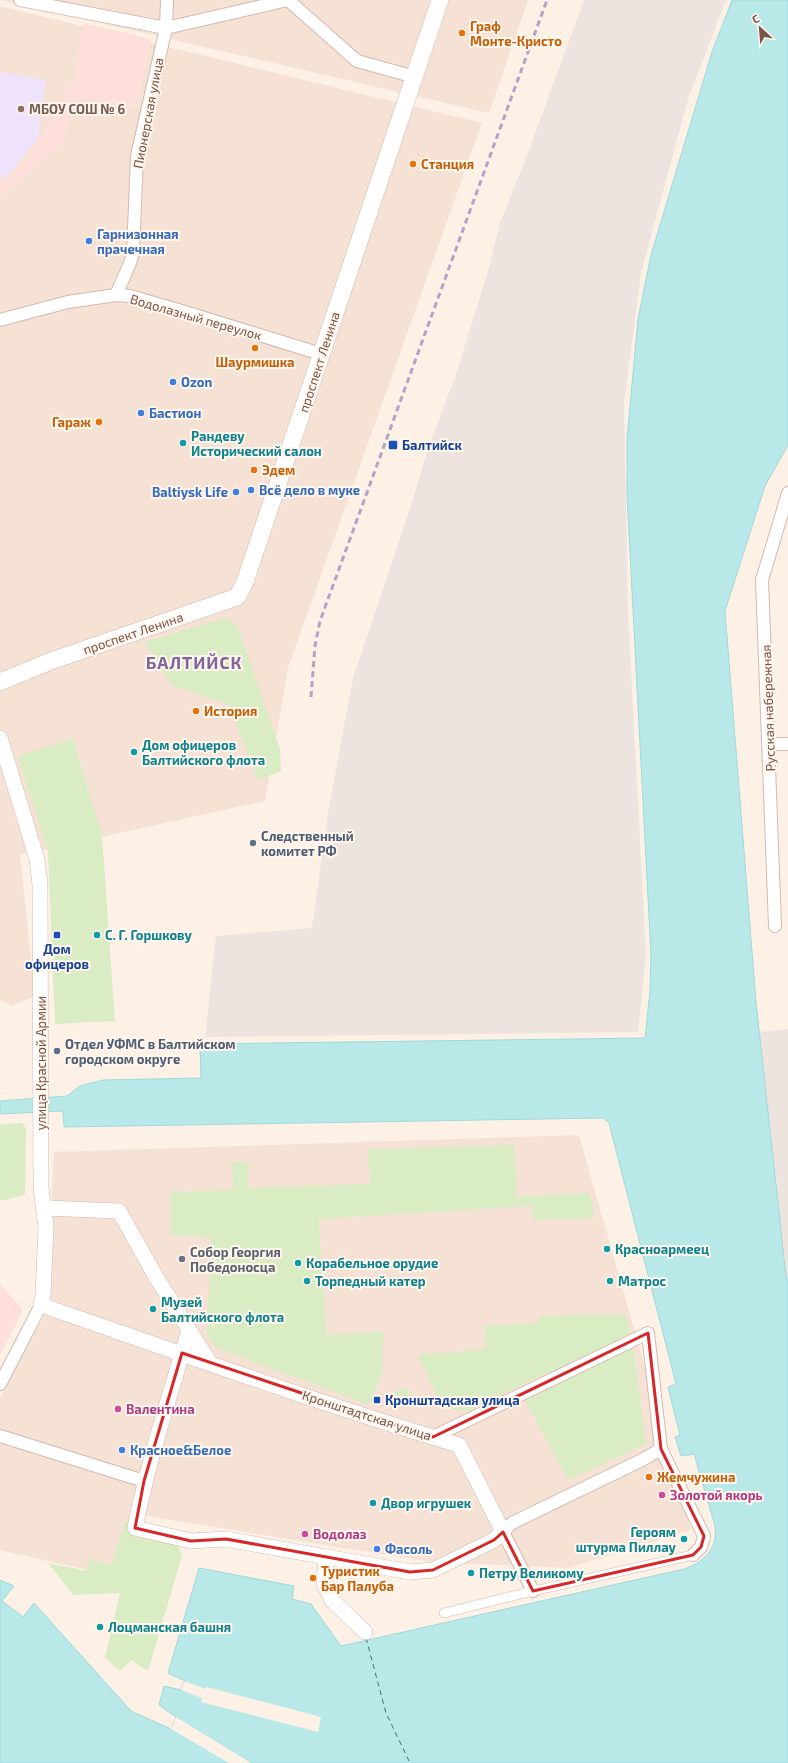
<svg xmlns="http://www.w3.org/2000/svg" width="788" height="1763" font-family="'Exo 2',sans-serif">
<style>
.residential{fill:#f5e2d4}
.commercial{fill:#fedfda}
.industrial{fill:#ede4e0}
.education{fill:#eee3fa}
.green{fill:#d9ecc4}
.water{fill:#b9e8e8;stroke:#9fd9da}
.pier{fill:#fdf1e6}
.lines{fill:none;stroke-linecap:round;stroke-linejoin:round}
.ferry{stroke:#3a7476;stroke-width:1;stroke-dasharray:5 4;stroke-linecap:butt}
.pedestrian-casing{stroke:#d2b9ae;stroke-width:10}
.minor-casing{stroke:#d2b9ae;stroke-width:14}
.tertiary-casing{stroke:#d2b9ae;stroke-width:16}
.secondary-casing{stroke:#d5b8ab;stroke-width:18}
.pedestrian{stroke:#fff;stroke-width:9}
.minor{stroke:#fff;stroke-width:12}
.tertiary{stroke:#fff;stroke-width:15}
.secondary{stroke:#fff;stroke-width:17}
.rail{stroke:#b2a3c8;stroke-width:3;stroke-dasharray:6 4;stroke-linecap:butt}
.marked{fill:none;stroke:#d62828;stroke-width:3;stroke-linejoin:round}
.food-dot{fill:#e8710a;stroke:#fff6ed;stroke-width:1.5}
.education-dot{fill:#8d6e63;stroke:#fff6ed;stroke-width:1.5}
.shop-dot{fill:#3f7fe0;stroke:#fff6ed;stroke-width:1.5}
.culture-dot{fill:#0f9aa8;stroke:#fff6ed;stroke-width:1.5}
.transit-dot{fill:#1a4fb4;stroke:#fff6ed;stroke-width:1.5}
.service-dot{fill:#5c6f8a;stroke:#fff6ed;stroke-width:1.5}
.worship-dot{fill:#6b7280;stroke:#fff6ed;stroke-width:1.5}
.hotel-dot{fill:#d1479c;stroke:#fff6ed;stroke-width:1.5}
.labels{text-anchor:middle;stroke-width:4;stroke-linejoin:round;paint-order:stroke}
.food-label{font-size:13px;font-weight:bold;fill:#c56008;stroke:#fff6ed;text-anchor:start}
.education-label{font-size:13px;font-weight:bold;fill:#785e54;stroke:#fff6ed;text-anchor:start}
.street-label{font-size:13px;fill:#785449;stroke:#fff6ed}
.shop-label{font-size:13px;font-weight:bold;fill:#366cbe;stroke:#fff6ed;text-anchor:start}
.culture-label{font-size:13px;font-weight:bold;fill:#0d838f;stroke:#fff6ed;text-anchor:start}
.transit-label{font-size:13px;font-weight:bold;fill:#164399;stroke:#fff6ed;text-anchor:start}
.service-label{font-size:13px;font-weight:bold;fill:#4e5e75;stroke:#fff6ed;text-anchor:start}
.worship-label{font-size:13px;font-weight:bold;fill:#5b616d;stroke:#fff6ed;text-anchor:start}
.hotel-label{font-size:13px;font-weight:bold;fill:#b23c85;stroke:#fff6ed;text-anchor:start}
.district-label{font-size:17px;font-weight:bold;letter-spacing:1px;fill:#81659b;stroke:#fff6ed}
</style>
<rect width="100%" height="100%" fill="#fdf1e6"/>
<path class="residential" d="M1 0H528L489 113Z
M0 6 482 123 288 668 265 801 20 855 35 996 11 1006 0 999Z
M579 1135 691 1530 568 1568 431 1562 140 1515 109 1575 0 1550V1398L45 1314 54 1152Z"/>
<path class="commercial" d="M83 23 151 39 137 107 74 99 63 142 4 194 0 195V181L5 183 41 137 70 84 74 85Z
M0 1284 23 1310 0 1355Z"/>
<path class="industrial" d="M584 0H726L688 99 641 273 624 402 628 613 646 955 638 1032 205 1037 216 936 312 928 328 813 353 678 413 499 427 452 456 374 489 268 500 223 526 158Z
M788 1029V1283L786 1276 759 1032Z"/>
<path class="education" d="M0 72 46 80 38 139 5 179 0 177Z"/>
<path class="green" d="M224 618 237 625 280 749 281 771 258 780 230 705 172 685 145 642Z
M73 739 102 835 115 1021 55 1024 48 852 18 756Z
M23 1123 26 1129 25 1195 0 1201V1124Z
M514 1145 517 1197 590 1193 594 1218 533 1220 532 1206 319 1219 326 1335 383 1332V1371L369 1405 215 1347 207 1335 211 1237 171 1235V1192L233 1190 232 1162H248V1188L370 1184 368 1149Z
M626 1314 634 1352 646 1444 568 1480 524 1398 554 1385 548 1372 468 1411 444 1409 417 1355 486 1349 484 1326 539 1323V1316Z
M394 1397a9 9 0 1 1 18 0a9 9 0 1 1-18 0Z
M125 1521 180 1530 177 1543 182 1556 148 1671 131 1660 120 1671 105 1658 120 1593 73 1595 48 1563 86 1571 90 1559 111 1565Z"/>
<path class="water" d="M732 0H788V445L765 486 725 611 756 1002 786 1276 788 1283V1763H0V1580L14 1586 2 1601 23 1617 34 1603 131 1711 171 1729 176 1717 159 1705 164 1686 181 1690 185 1681 168 1673 199 1568 294 1586 292 1599 311 1604 341 1646 684 1569C704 1562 718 1549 715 1526L694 1454 681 1456 675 1437 680 1435 668 1387 676 1384 609 1123 603 1118 64 1127 63 1111 0 1114V1101L67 1096 80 1086 103 1080 201 1078 200 1044 645 1038 650 991 651 955 627 495V439L638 319 651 255 712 52Z"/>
<path class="pier" d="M185 1681 205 1689 207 1687 321 1717 318 1732 201 1702 202 1698 181 1690Z
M176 1717 251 1763H229L171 1729Z"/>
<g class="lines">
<path class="ferry" d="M366 1638 386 1713 410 1763"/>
<g class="pedestrian-casing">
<path id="pedestrian" d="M444 1613 533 1591 693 1555"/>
</g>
<g class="minor-casing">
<path id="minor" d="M20 0 166 28 288 0 357 61 415 77
M116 295 130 263 133 253 137 156 166 28 167 0
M0 320 68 302 116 295 130 296 185 312 321 354
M769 744H788
M775 926 762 580 788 493
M0 1384 41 1305
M0 1436 144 1481
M433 1437 648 1333 661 1449 704 1536 701 1547 693 1555
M533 1591 503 1532 512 1523 642 1460 661 1449"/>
</g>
<g class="tertiary-casing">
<path id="tertiary" d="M0 738 37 859 40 885 41 1188 46 1227 43 1295 41 1305C180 1353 318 1403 459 1445L503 1532 494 1540 433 1570 410 1572 226 1539 191 1541 135 1528C148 1461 170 1396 189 1330
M44 1208 119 1211 156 1277 210 1363
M326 1558 324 1584 332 1600 365 1632"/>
</g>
<g class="secondary-casing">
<path id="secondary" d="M0 682 51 661 237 597 245 582 440 0"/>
</g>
<use href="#pedestrian" class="pedestrian"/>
<use href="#minor" class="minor"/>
<use href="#tertiary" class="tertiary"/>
<use href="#secondary" class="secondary"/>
<path class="rail" d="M311 697 315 646 320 621 547 0"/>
</g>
<path class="marked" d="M648 1333 661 1449 704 1536 701 1547 693 1555 533 1591 503 1532 494 1540 433 1570 410 1572 226 1539 191 1541 135 1528 144 1481 182 1353 433 1437Z"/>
<g class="food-dot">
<circle cx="462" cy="33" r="4"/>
<circle cx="413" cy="164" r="4"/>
<circle cx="255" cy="348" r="4"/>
<circle cx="99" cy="422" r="4"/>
<circle cx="254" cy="470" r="4"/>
<circle cx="196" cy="711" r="4"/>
<circle cx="649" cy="1477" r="4"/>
<circle cx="313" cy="1578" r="4"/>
</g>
<circle class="education-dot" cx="21" cy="109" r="4"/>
<g class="shop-dot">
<circle cx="89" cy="241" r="4"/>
<circle cx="173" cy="382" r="4"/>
<circle cx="141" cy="413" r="4"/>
<circle cx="251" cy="490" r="4"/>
<circle cx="236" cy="492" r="4"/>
<circle cx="122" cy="1450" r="4"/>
<circle cx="377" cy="1549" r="4"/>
</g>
<g class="culture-dot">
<circle cx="183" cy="443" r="4"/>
<circle cx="134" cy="752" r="4"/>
<circle cx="97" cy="935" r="4"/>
<circle cx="607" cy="1249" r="4"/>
<circle cx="298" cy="1263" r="4"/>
<circle cx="307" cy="1281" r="4"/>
<circle cx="610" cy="1281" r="4"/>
<circle cx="153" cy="1309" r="4"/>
<circle cx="373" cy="1503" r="4"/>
<circle cx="684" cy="1539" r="4"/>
<circle cx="471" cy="1573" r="4"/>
<circle cx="100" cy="1627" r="4"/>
</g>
<g class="transit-dot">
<rect x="388" y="440" width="10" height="10" rx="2"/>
<rect x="53" y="931" width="8" height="8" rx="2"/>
<rect x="373" y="1396" width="8" height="8" rx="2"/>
</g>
<g class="service-dot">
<circle cx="253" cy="843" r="4"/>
<circle cx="57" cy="1051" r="4"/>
</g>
<circle class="worship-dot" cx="182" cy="1259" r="4"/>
<g class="hotel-dot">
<circle cx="118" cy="1409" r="4"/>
<circle cx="662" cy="1495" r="4"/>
<circle cx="305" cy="1534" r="4"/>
</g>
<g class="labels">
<g class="food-label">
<text x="470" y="31">Граф<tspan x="470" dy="15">Монте-Кристо</tspan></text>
<text x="421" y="169">Станция</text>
<text x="255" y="367" text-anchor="middle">Шаурмишка</text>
<text x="91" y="427" text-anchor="end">Гараж</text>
<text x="262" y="475">Эдем</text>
<text x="204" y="716">История</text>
<text x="657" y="1482">Жемчужина</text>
<text x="321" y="1576">Туристик<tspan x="321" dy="15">Бар Палуба</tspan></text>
</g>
<g class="education-label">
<text x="29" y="114">МБОУ СОШ № 6</text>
</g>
<g class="street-label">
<text transform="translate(148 113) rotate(-79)" y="5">Пионерская улица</text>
<text transform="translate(196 317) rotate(16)" y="5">Водолазный переулок</text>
<text transform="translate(319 362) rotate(-72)" y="5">проспект Ленина</text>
<text transform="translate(133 633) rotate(-19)" y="5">проспект Ленина</text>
<text transform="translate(768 708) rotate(-92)" y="5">Русская набережная</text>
<text transform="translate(41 1063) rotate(-90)" y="5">улица Красной Армии</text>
<text transform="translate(367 1415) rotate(18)" y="5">Кронштадтская улица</text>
</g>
<g class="shop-label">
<text x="97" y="239">Гарнизонная<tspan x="97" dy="15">прачечная</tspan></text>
<text x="181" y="387">Ozon</text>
<text x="149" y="418">Бастион</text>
<text x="259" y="495">Всё дело в муке</text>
<text x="228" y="497" text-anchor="end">Baltiysk Life</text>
<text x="130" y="1455">Красное&amp;Белое</text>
<text x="385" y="1554">Фасоль</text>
</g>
<g class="culture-label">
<text x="191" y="441">Рандеву<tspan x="191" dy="15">Исторический салон</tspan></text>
<text x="142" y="750">Дом офицеров<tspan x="142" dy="15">Балтийского флота</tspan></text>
<text x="105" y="940">С. Г. Горшкову</text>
<text x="615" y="1254">Красноармеец</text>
<text x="306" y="1268">Корабельное орудие</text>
<text x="315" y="1286">Торпедный катер</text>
<text x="618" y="1286">Матрос</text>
<text x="161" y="1307">Музей<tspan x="161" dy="15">Балтийского флота</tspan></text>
<text x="381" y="1508">Двор игрушек</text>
<text x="676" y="1537" text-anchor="end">Героям<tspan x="676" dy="15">штурма Пиллау</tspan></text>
<text x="479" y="1578">Петру Великому</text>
<text x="108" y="1632">Лоцманская башня</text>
</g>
<g class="transit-label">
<text x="402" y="450">Балтийск</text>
<text x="57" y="954" text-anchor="middle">Дом<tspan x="57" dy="15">офицеров</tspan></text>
<text x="385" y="1405">Кронштадская улица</text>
</g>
<g class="service-label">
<text x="261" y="841">Следственный<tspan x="261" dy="15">комитет РФ</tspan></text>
<text x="65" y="1049">Отдел УФМС в Балтийском<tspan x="65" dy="15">городском округе</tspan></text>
</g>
<g class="worship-label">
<text x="190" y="1257">Собор Георгия<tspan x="190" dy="15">Победоносца</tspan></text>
</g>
<g class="hotel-label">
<text x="126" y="1414">Валентина</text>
<text x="670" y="1500">Золотой якорь</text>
<text x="313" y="1539">Водолаз</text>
</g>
<g class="district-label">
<text x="194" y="669">БАЛТИЙСК</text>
</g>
</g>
<g transform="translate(760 28) rotate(334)" stroke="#fff6ed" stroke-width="3" paint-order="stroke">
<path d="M0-3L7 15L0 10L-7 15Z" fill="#785449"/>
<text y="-6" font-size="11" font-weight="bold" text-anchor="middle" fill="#785449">С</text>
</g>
</svg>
